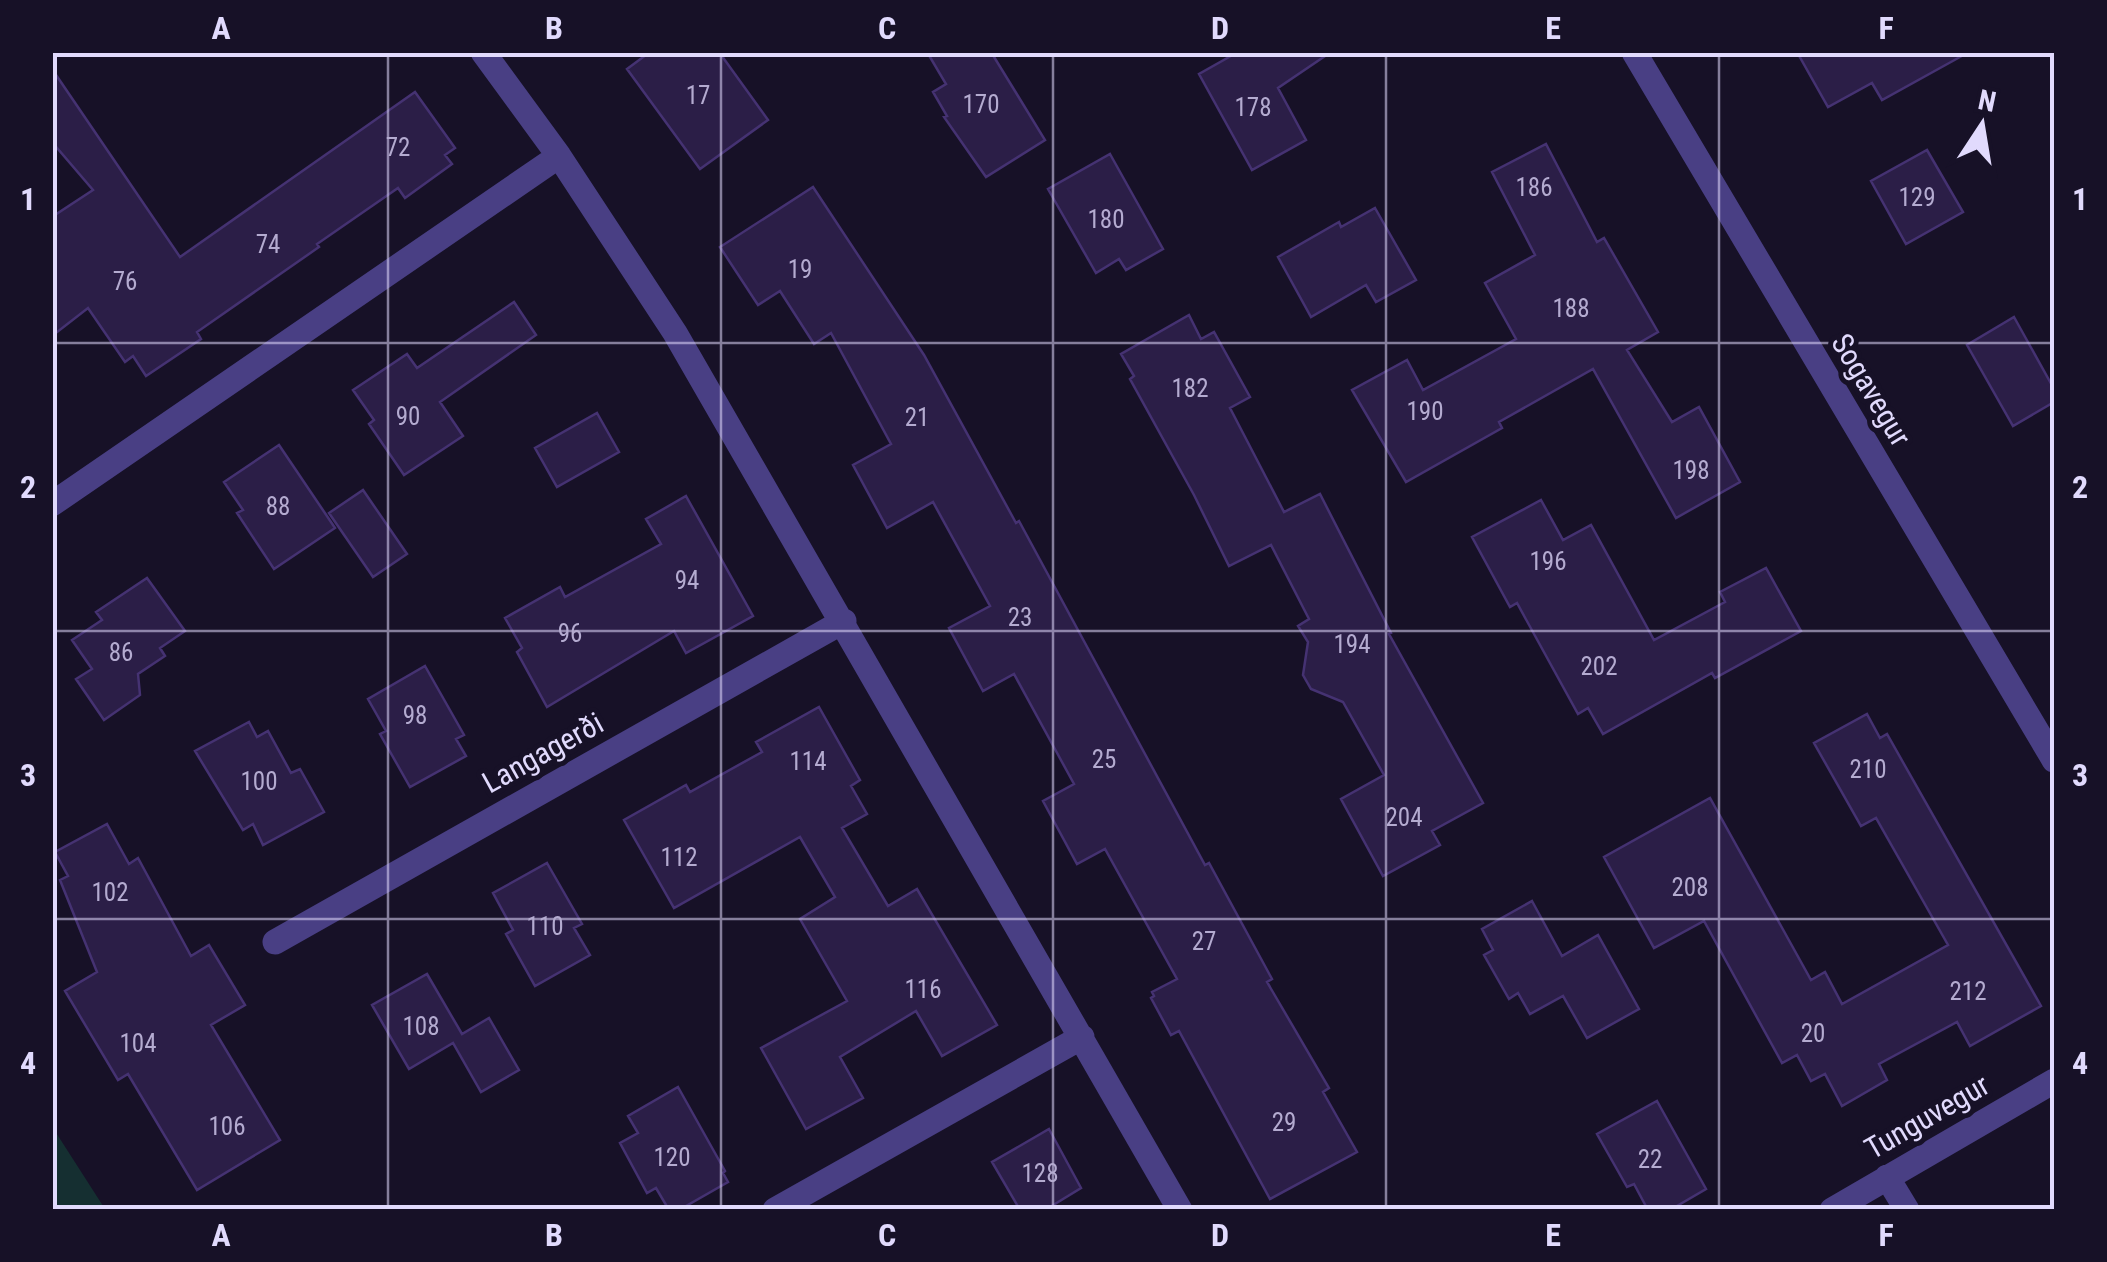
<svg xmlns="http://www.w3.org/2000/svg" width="2107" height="1262" font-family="'Roboto Condensed',sans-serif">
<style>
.green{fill:#152f31}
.building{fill:#2b1e47;stroke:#453272;stroke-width:2.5}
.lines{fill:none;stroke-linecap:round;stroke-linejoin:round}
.street{stroke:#493f84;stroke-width:25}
.grid{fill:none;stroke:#e1dafd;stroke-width:2.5;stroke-opacity:0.55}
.labels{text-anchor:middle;stroke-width:10;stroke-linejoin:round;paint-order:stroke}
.number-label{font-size:25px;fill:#b4abd0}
.street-label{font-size:30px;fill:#e1dafd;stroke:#171127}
.neatline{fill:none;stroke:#e1dafd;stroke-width:4}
.grid-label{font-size:32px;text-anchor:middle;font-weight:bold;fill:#e1dafd}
</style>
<rect width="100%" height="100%" fill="#171127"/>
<path class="green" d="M52 1128H53L105 1209H53Z"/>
<path class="building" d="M650 52H719L768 120 700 169 627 69Z
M927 52H991L1045 140 986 177 944 117 947 116 933 92 946 84Z
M1238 52H1331L1278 88 1306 140 1252 170 1199 74Z
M1797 52H1969L1882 100 1872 83 1828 107Z
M52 69 180 257 415 92 455 148 445 155 452 164 405 198 398 188 317 244 319 247 197 332 201 339 146 376 133 356 125 362 88 308 52 336V217L93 190 52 142Z
M1546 144 1597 242 1604 238 1658 332 1627 350 1672 422 1699 407 1740 482 1676 518 1593 369 1499 422 1502 428 1406 482 1352 390 1407 360 1423 390 1516 339 1485 283 1535 255 1492 172Z
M1927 150 1963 212 1906 244 1871 181Z
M1110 154 1163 249 1126 270 1119 259 1096 273 1048 189Z
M813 187 924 355 1016 523 1019 521 1205 865 1209 863 1272 979 1267 982 1329 1088 1323 1092 1357 1152 1270 1199 1179 1031 1171 1035 1151 998 1154 996 1152 992 1177 979 1105 849 1077 864 1043 801 1074 784 1014 674 983 691 949 628 990 606 933 502 887 528 853 465 891 444 831 333 814 344 780 291 758 305 720 247Z
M1375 208 1416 280 1376 302 1366 285 1311 317 1278 257 1339 222 1341 227Z
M514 302 536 335 440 402 463 436 404 475 369 424 374 420 353 390 407 354 417 368Z
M1189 315 1201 339 1214 332 1250 397 1230 408 1284 512 1320 494 1391 633 1389 634 1483 803 1432 831 1440 845 1383 876 1341 799 1384 775 1343 702 1311 689 1303 675 1308 642 1298 626 1309 619 1271 545 1229 566 1194 495 1130 379 1134 376 1121 354Z
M2014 317 2054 389V402L2013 426 1967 345Z
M597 413 619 452 557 487 535 448Z
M279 445 335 528 274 569 237 513 243 510 224 482Z
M363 490 407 554 373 577 329 513Z
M686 496 753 616 686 653 674 631 547 707 517 652 522 648 505 618 560 587 565 597 661 544 646 519Z
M1541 500 1563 540 1591 525 1654 640 1725 602 1720 592 1766 568 1801 631 1715 678 1712 673 1603 734 1588 708 1578 714 1517 603 1510 607 1472 537Z
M147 578 185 631 160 648 165 656 138 674 140 695 104 720 76 679 92 669 72 640 102 620 96 612Z
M425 666 464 735 456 739 466 756 410 787 380 734 386 731 368 699Z
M819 707 860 780 851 786 867 814 842 828 888 906 917 889 997 1025 942 1056 916 1011 840 1057 863 1098 806 1129 761 1048 847 1001 800 919 835 897 800 837 674 908 624 820 686 785 690 792 762 752 756 742Z
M1867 714 1880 738 1887 734 2041 1006 1970 1046 1957 1022 1879 1064 1887 1080 1842 1106 1825 1074 1811 1081 1797 1055 1782 1063 1704 921 1654 948 1604 857 1710 798 1811 980 1825 972 1842 1004 1948 945 1876 818 1861 826 1814 743Z
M249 722 257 737 268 731 291 773 300 769 324 812 263 845 253 824 243 830 195 751Z
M107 824 129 864 138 858 191 956 209 945 245 1005 211 1025 280 1140 197 1190 128 1074 118 1080 65 991 97 972 60 880 68 876 55 852Z
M547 863 582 924 574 928 590 955 535 986 506 934 513 930 493 893Z
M1532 901 1562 956 1598 935 1639 1009 1587 1038 1563 996 1530 1014 1518 993 1509 999 1484 955 1493 950 1482 929Z
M427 974 462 1034 489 1018 519 1070 481 1092 453 1043 409 1069 372 1005Z
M678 1087 725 1171 723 1173 728 1182 679 1210H669L656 1188 647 1193 620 1143 638 1133 628 1116Z
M1657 1101 1706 1189 1670 1210H1648L1634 1184 1627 1187 1597 1134Z
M1049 1129 1081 1188 1045 1210H1020L992 1162Z"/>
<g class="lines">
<path class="street" d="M483 52 559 156 675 333 1180 1210
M1634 52 2054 760
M52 504 559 156
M275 942 844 621
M1887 1177 1907 1210
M775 1210 1082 1037
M1832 1210 2054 1081"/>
</g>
<path class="grid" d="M388 52V1210M721 52V1210M1053 52V1210M1386 52V1210M1719 52V1210M52 343H2054M52 631H2054M52 919H2054"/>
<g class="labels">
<g class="number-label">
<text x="698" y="104">17</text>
<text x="981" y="113">170</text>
<text x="1253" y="116">178</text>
<text x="398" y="156">72</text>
<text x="1534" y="196">186</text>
<text x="1917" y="206">129</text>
<text x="1106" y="228">180</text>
<text x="268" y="253">74</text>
<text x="800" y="278">19</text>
<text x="125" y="290">76</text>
<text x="1571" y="317">188</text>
<text x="1190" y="397">182</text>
<text x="1425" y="420">190</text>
<text x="408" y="425">90</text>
<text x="917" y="426">21</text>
<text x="1691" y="479">198</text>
<text x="278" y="515">88</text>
<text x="1548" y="570">196</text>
<text x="687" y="589">94</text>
<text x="1020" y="626">23</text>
<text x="570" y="642">96</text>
<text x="1352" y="653">194</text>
<text x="121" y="661">86</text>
<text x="1599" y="675">202</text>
<text x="415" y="724">98</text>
<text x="1104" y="768">25</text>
<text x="808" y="770">114</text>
<text x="1868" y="778">210</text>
<text x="259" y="790">100</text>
<text x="1404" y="826">204</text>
<text x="679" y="866">112</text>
<text x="1690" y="896">208</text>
<text x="110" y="901">102</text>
<text x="545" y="935">110</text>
<text x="1204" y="950">27</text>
<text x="923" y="998">116</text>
<text x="1968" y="1000">212</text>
<text x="421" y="1035">108</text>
<text x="1813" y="1042">20</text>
<text x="138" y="1052">104</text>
<text x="1284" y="1131">29</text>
<text x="227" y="1135">106</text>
<text x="672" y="1166">120</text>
<text x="1650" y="1168">22</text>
<text x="1040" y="1182">128</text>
</g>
<g class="street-label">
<text transform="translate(1871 390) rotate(59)" y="10">Sogavegur</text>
<text transform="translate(543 753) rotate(-29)" y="10">Langagerði</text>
<text transform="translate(1927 1117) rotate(-30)" y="10">Tunguvegur</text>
</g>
</g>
<rect width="2107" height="1262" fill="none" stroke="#171127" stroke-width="110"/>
<g transform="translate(1982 125) rotate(12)" stroke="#171127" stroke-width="8" paint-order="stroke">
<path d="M0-8L18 38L0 25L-18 38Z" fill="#e1dafd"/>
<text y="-15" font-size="28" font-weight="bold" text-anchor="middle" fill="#e1dafd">N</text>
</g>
<rect x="55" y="55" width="1997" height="1152" class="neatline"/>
<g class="grid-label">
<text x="221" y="39">A</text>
<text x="554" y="39">B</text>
<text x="887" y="39">C</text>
<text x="1220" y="39">D</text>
<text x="1553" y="39">E</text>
<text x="1886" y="39">F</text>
<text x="28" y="210">1</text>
<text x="2080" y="210">1</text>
<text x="28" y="498">2</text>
<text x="2080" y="498">2</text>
<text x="28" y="786">3</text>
<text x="2080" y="786">3</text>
<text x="28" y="1074">4</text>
<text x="2080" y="1074">4</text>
<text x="221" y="1246">A</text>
<text x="554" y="1246">B</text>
<text x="887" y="1246">C</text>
<text x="1220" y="1246">D</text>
<text x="1553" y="1246">E</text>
<text x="1886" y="1246">F</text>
</g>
</svg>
